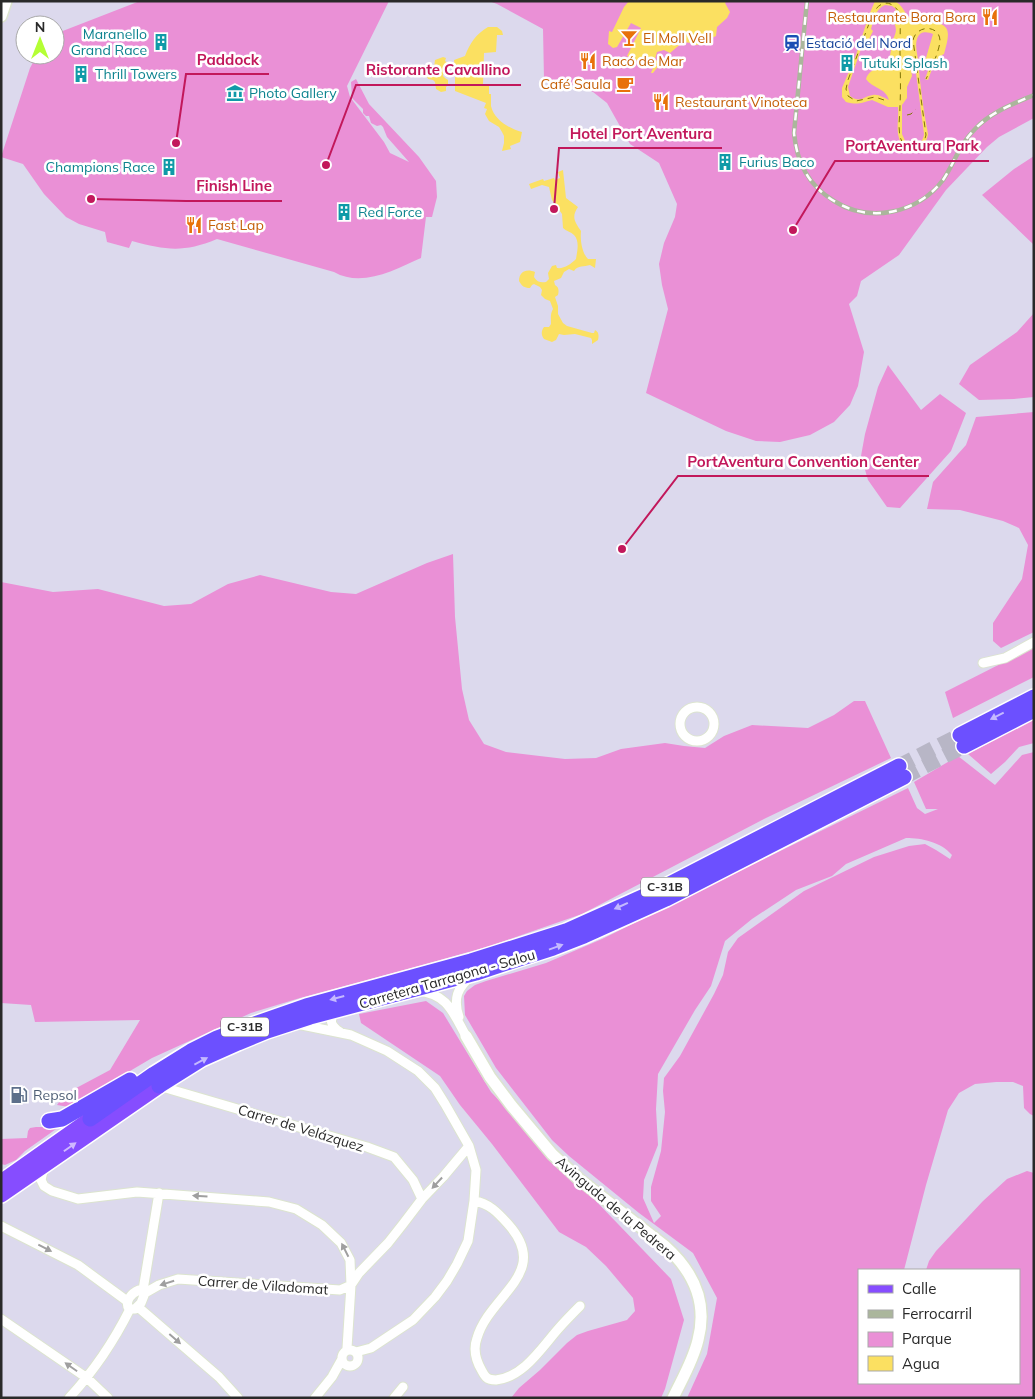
<svg xmlns="http://www.w3.org/2000/svg" width="1035" height="1399" font-family="Mulish,sans-serif">
<style>
.green{fill:#ea90d6;fill-rule:evenodd}
.water{fill:#fbe061;fill-rule:evenodd}
.lines{fill:none;stroke-linecap:round;stroke-linejoin:round}
.ferry{stroke:#827504;stroke-width:1;stroke-dasharray:6 5;stroke-linecap:butt}
.trunk-tunnel{stroke:#b8b6c6;stroke-width:15;stroke-dasharray:15 8;stroke-linecap:butt}
.minor-casing{stroke:#dce4cf;stroke-width:11}
.tertiary-casing{stroke:#dce4cf;stroke-width:14}
.primary-casing{stroke:#fff;stroke-width:18}
.trunk-casing{stroke:#fff;stroke-width:18}
.minor{stroke:#fff;stroke-width:9}
.tertiary{stroke:#fff;stroke-width:11}
.primary{stroke:#864dff;stroke-width:15}
.trunk{stroke:#6c50ff;stroke-width:15}
.rail-casing{stroke:#abb69c;stroke-width:4.5}
.rail{stroke:#fff;stroke-width:2.5;stroke-dasharray:8;stroke-linecap:butt}
.oneway{fill:#c4b9ff}
.oneway2{fill:#cfb8ff}
.oneway3{fill:#9f9f9f}
.labels{text-anchor:middle;stroke-width:5;stroke-linejoin:round;paint-order:stroke}
.shield{fill:#fff;stroke:#696969;stroke-width:1}
.shield-label{font-size:12px;font-weight:bold;fill:#292929}
.food-label{font-size:14px;fill:#c56008;stroke:#fff;text-anchor:start}
.culture-label{font-size:14px;fill:#0d838f;stroke:#fff;text-anchor:start}
.transit-label{font-size:14px;fill:#164399;stroke:#fff;text-anchor:start}
.street-label{font-size:14px;fill:#292929;stroke:#fff}
.service-label{font-size:14px;fill:#4e5e75;stroke:#fff;text-anchor:start}
.leader{fill:none;stroke:#c2185b;stroke-width:2}
.callout-dot{fill:#c2185b;stroke:#fff;stroke-width:2}
.callout-label{font-size:15px;text-anchor:middle;font-weight:bold;fill:#c2185b;stroke:#fff;stroke-width:5;stroke-linejoin:round;paint-order:stroke}
</style>
<rect width="100%" height="100%" fill="#dcd9ed"/>
<path class="green" d="M140 1H389L347 86 350 97 384 142 390 153 409 162 387 137 383 127 381 125 377 126 371 123 369 116H366L363 113V109L352 98 351 82 356 79 369 104 419 157 436 181 437 197 432 217H426L421 258C394 270 362 288 334 272L217 239C183 253 166 250 132 241L129 248 107 242 105 232 79 224 66 217 44 194 23 164 1 157 30 68 37 55H55V34Z
M489 1H1034V118L999 137 987 147 946 190 899 255 861 281 857 296 849 304 864 352 858 386 850 405 834 422 810 435 780 442 756 441 726 431 646 393 668 309 662 285 659 264 664 243 675 217 677 204 659 163 630 144 607 103 593 92 583 87 544 79 543 29 497 4Z
M1034 156V245L982 195 1014 169Z
M1034 313V397L1014 399 979 400 959 384 970 365 1017 332Z
M888 365 921 410 940 394 966 413 951 451 900 508 887 507 868 480 861 456 865 434 878 387Z
M1034 412V632L1001 648 993 641V623L1022 579 1028 545 1019 528 1003 521 960 510 927 509 933 482 966 445 976 417Z
M453 554 455 617 462 689 469 720 484 744 506 752 565 759 596 758 621 749 665 743 684 746 705 748 724 736 752 725 808 728 834 715 854 701H865L891 758 766 818 582 914 490 946 419 966 300 998 251 1013 152 1058 69 1107 57 1105 65 1094 110 1070 140 1020 35 1022 31 1005 1 1003V582L53 592 98 589 164 606 191 604 228 584 260 575 331 592 356 594 427 563Z
M1034 647V677L953 718 945 692Z
M1034 719V743L1019 747 1005 762 991 774 968 754Z
M1034 752V1116L1030 1114 1024 1108 1023 1086 1013 1082H996L975 1084 959 1093 948 1110 926 1185 904 1270H859V1383H1019V1270H926L929 1261 936 1251 983 1201 1007 1179 1027 1171 1034 1173V1398H687L707 1354 717 1298 693 1253 639 1213 569 1156 552 1140 496 1068 465 1015 464 996 467 991 475 985 486 981 546 963 602 939 908 788 917 808 925 814 938 809H926L914 782 958 756 995 785 1022 755ZM906 838C922 838 941 842 952 855L950 859 936 850 925 844 909 846 874 857 804 891 738 938 728 952 723 975 714 994 680 1056 664 1078 663 1091 665 1112 661 1151 651 1187V1201L661 1216 654 1223 643 1198 644 1180 658 1145 656 1109 658 1074 695 1010 711 986 725 941 752 919 796 890 832 876 846 864Z
M426 1001 443 1013 491 1092 671 1279 684 1320 665 1389 661 1398H511L519 1388 540 1370 567 1343 577 1335 588 1331 627 1320 635 1311 633 1298 606 1266 586 1247 559 1232 492 1144 460 1105 440 1076 361 1023 359 1014Z
M36 1127H59L25 1151 16 1160 5 1165 1 1164V1139L27 1138 28 1131 30 1128Z"/>
<path class="water" d="M629 1H727L725 3 730 12 727 18 717 27 716 36 697 45H691V43L683 42 670 53 664 50 657 52 655 59 660 64 653 73H651L654 65 649 62 648 64 641 60 640 62 627 56 641 28 631 23 617 47 613 48 608 44 609 31 612 32 624 7Z
M875 1C881 1 889 0 894 1 903 4 905 16 913 21 917 23 920 22 924 22 953 22 950 32 944 54L942 55 940 60 934 69H932L928 80 925 79 930 65 923 71 922 63 926 58 933 34C927 31 919 31 917 39 915 45 917 53 918 59 920 84 923 109 928 134 926 152 903 156 899 138 896 129 899 117 898 107H888L872 100C861 103 858 105 846 102L842 97V88L856 55 869 15ZM885 5 892 6 896 9 893 16C894 26 899 28 893 39L887 40 886 41V46L891 50 889 61 884 62 883 66C875 68 868 72 866 79 872 88 886 88 889 100 884 98 879 94 873 95 863 96 861 104 850 96L848 87 862 46 866 45 873 31 871 29C874 20 875 9 885 5ZM912 56 913 64 915 65 924 134C923 144 914 148 906 143L902 134V105L907 98V87L912 76 910 58Z
M488 27H497L502 31 503 35H497L496 52 484 53 483 84 489 85V94H491C491 98 491 103 491 106 494 120 510 129 522 132L520 142 510 146 511 149 502 151 504 143V136L502 132 499 127 489 121 485 114 487 109 484 108 486 103 455 91V78L456 74 455 70 454 60 465 56C470 43 476 34 488 27Z
M443 57 446 58 445 61 448 63V68L444 70 443 76 445 78 448 80V85L446 87V91L441 92 436 89 435 82 433 80 428 79 426 74 428 71 434 68 435 60Z
M563 170 566 198 578 207C571 217 575 222 581 231 580 240 582 253 588 259H596L595 268 590 265C584 267 578 265 574 271L569 269 564 272 561 278 554 281 555 285C559 287 559 291 558 295L555 297 558 306V314L563 323 567 326 592 333H594L595 330C599 332 599 336 598 340L592 344V340L591 338 575 334 564 335 559 334 556 340 552 342 544 339C541 335 541 331 544 327H549L551 324C551 319 550 314 553 309L550 301 545 299 541 295 542 290 540 287 534 284 532 285 530 288C524 288 522 286 519 281 519 272 526 268 535 272L534 277C537 282 541 283 546 282L549 279 548 273 552 266 556 265 557 268C564 269 571 264 576 259 577 252 580 241 574 235 571 232 566 231 563 228L562 214 552 200 549 187 542 185 531 189 529 184 543 179 544 181 554 178 555 180 560 178 558 172Z"/>
<g class="lines">
<path class="ferry" d="M884 100 875 97 856 101 848 96 846 89 848 80 873 13C881 0 891 0 899 12 901 23 900 35 900 47 900 66 901 86 900 105 900 115 898 127 900 136 903 152 923 151 926 135L913 40C917 24 940 25 940 41 939 52 931 69 926 79
M907 115 911 114 916 109"/>
<path class="trunk-tunnel" d="M899 766 960 735
M904 777 964 746"/>
<g class="minor-casing">
<path id="minor" d="M983 663 1005 658 1034 642
M680 724a17 17 0 1 1 34 0a17 17 0 1 1-34 0Z
M418 991C448 994 453 1013 466 1036
M336 1010C329 1021 330 1025 340 1032
M459 1017C453 999 457 987 472 976
M297 1024 351 1035 387 1051 418 1071 435 1088 445 1104 469 1146 476 1170 474 1201 468 1241 457 1264 447 1281 435 1297 413 1320 371 1348 356 1352
M159 1086 367 1147 394 1157 413 1180 422 1199
M46 1166 43 1171 41 1180 44 1186 52 1191 78 1199 137 1192 269 1202 296 1209 322 1225 341 1243 350 1260 351 1285 347 1348 348 1350
M474 1201C489 1203 498 1213 508 1224 552 1273 490 1294 477 1338 473 1349 476 1361 482 1371 483 1373 484 1375 486 1377 489 1380 493 1380 496 1380 524 1377 542 1347 559 1328 566 1320 573 1313 580 1306
M1 1226 78 1265 127 1301
M139 1290H143L145 1293 141 1303 135 1309H129C124 1301 132 1293 139 1290Z
M143 1290 159 1193
M145 1293 159 1285 178 1279 340 1290 351 1285 359 1273 388 1243 403 1224 422 1199 443 1177 469 1146
M138 1307 219 1377 238 1398
M1 1319 87 1378 108 1398
M342 1358a8 8 0 1 1 16 0a8 8 0 1 1-16 0Z
M69 1398C93 1372 114 1341 130 1309
M315 1398 332 1377 342 1359
M394 1398 403 1387"/>
</g>
<g class="tertiary-casing">
<path id="tertiary" d="M1 16 6 1
M466 1036 490 1077 511 1105 552 1154 579 1179 665 1246C693 1271 708 1302 698 1340 693 1361 682 1379 673 1398"/>
</g>
<g class="primary-casing">
<path id="primary" d="M1 1182 90 1119
M1 1195 159 1086"/>
</g>
<g class="trunk-casing">
<path id="trunk" d="M960 735 1034 697
M964 746 1034 710
M159 1086 202 1059 238 1043 267 1031 310 1017 476 973 553 948 584 936 666 899 904 777
M90 1119 154 1074 191 1051 217 1038 249 1026 306 1006 471 961 566 931 662 888 899 766
M49 1121 62 1119 130 1080"/>
</g>
<use href="#minor" class="minor"/>
<use href="#tertiary" class="tertiary"/>
<use href="#primary" class="primary"/>
<use href="#trunk" class="trunk"/>
<g class="rail-casing">
<path id="rail" d="M807 1 794 133C797 163 808 185 834 201 870 224 918 213 943 180 955 162 959 145 975 129 991 112 1013 104 1034 95"/>
</g>
<use href="#rail" class="rail"/>
</g>
<defs><path id="oneway-solid" d="M-6-.8H1V-3.2L6.5 0L1 3.2V.8H-6Z" transform="scale(1.25)"/></defs>
<g class="oneway">
<use href="#oneway-solid" transform="translate(997 716) rotate(153)"/>
<use href="#oneway-solid" transform="translate(621 906) rotate(156)"/>
<use href="#oneway-solid" transform="translate(556 947) rotate(-20)"/>
<use href="#oneway-solid" transform="translate(337 998) rotate(165)"/>
<use href="#oneway-solid" transform="translate(201 1061) rotate(-28)"/>
</g>
<use class="oneway2" href="#oneway-solid" transform="translate(70 1147) rotate(-35)"/>
<g class="oneway3">
<use href="#oneway-solid" transform="translate(437 1183) rotate(133)"/>
<use href="#oneway-solid" transform="translate(200 1196) rotate(-176)"/>
<use href="#oneway-solid" transform="translate(45 1248) rotate(27)"/>
<use href="#oneway-solid" transform="translate(345 1250) rotate(-117)"/>
<use href="#oneway-solid" transform="translate(167 1283) rotate(163)"/>
<use href="#oneway-solid" transform="translate(175 1339) rotate(41)"/>
<use href="#oneway-solid" transform="translate(71 1367) rotate(-145)"/>
</g>
<defs>
<g id="restaurant-bare" transform="scale(1.35)"><path d="M-5-6h1v4h1v-4h1v4h1v-4h1v5L-1.5 .5V6h-2V.5L-5-1ZM5-6V6H3V1.5H1.5Q1.5-4 5-6Z" fill="#e8710a" stroke="#fff" stroke-width="2.5" paint-order="stroke"/></g>
<g id="bar-bare" transform="scale(1.35)"><path d="M-6-5H6L.8 .8V4.5H3.5V6h-7V4.5H-.8V.8Z" fill="#e8710a" stroke="#fff" stroke-width="2.5" paint-order="stroke"/></g>
<g id="building-bare" transform="scale(1.35)"><path d="M-4-6H4V6H1V3H-1V6H-4ZM-2.5-4.3h1.7v1.8h-1.7ZM.8-4.3h1.7v1.8H.8ZM-2.5-1h1.7V.8h-1.7ZM.8-1h1.7V.8H.8Z" fill="#0f9aa8" stroke="#fff" stroke-width="2.5" paint-order="stroke"/></g>
<g id="station-bare" transform="scale(1.35)"><path d="M-3-6H3Q5-6 5-4V2Q5 4 3 4L4.5 6H3L1.5 4h-3L-3 6H-4.5L-3 4Q-5 4-5 2V-4Q-5-6-3-6ZM-3.5-4v3h7v-3ZM-3.5 1v1.5H-2V1ZM2 1v1.5H3.5V1Z" fill="#1a4fb4" stroke="#fff" stroke-width="2.5" paint-order="stroke"/></g>
<g id="cafe-bare" transform="scale(1.35)"><path d="M-5.5-4.5H6V0H3Q3 3.5 0 3.5H-2.5Q-5.5 3.5-5.5 0ZM3-3.2v2h1.7v-2ZM-6 4.5H4V6H-6Z" fill="#e8710a" stroke="#fff" stroke-width="2.5" paint-order="stroke"/></g>
<g id="museum-bare" transform="scale(1.35)"><path d="M0-6L6-3V-2H-6V-3ZM-5-1h2V3h-2ZM-1-1h2V3h-2ZM3-1h2V3H3ZM-6 4H6V6H-6Z" fill="#0f9aa8" stroke="#fff" stroke-width="2.5" paint-order="stroke"/></g>
<g id="fuel-bare" transform="scale(1.35)"><path d="M-5.5-6h7V0h2V4h1.3V-2.5L3-4.5l.8-.8L6-3V5H2.5V1h-1V6h-7ZM-4.2-4.7v3.2H.2V-4.7Z" fill="#5c6f8a" stroke="#fff" stroke-width="2.5" paint-order="stroke"/></g>
</defs>
<g fill-rule="evenodd">
<use href="#restaurant-bare" x="990" y="17"/>
<use href="#bar-bare" x="629" y="38"/>
<use href="#building-bare" x="161" y="42"/>
<use href="#station-bare" x="792" y="43"/>
<use href="#restaurant-bare" x="588" y="61"/>
<use href="#building-bare" x="847" y="63"/>
<use href="#building-bare" x="81" y="74"/>
<use href="#cafe-bare" x="625" y="84"/>
<use href="#museum-bare" x="235" y="93"/>
<use href="#restaurant-bare" x="661" y="102"/>
<use href="#building-bare" x="725" y="162"/>
<use href="#building-bare" x="169" y="167"/>
<use href="#building-bare" x="344" y="212"/>
<use href="#restaurant-bare" x="194" y="225"/>
<use href="#fuel-bare" x="19" y="1095"/>
</g>
<g class="labels">
<g class="shield">
<rect x="641" y="877.5" width="48" height="19" rx="4"/>
<rect x="221" y="1017.5" width="48" height="19" rx="4"/>
</g>
<g class="shield-label">
<text x="665" y="891">C-31B</text>
<text x="245" y="1031">C-31B</text>
</g>
<g class="food-label">
<text x="976" y="22" text-anchor="end">Restaurante Bora Bora</text>
<text x="643" y="43">El Moll Vell</text>
<text x="602" y="66">Racó de Mar</text>
<text x="611" y="89" text-anchor="end">Café Saula</text>
<text x="675" y="107">Restaurant Vinoteca</text>
<text x="208" y="230">Fast Lap</text>
</g>
<g class="culture-label">
<text x="147" y="39" text-anchor="end">Maranello<tspan x="147" dy="16">Grand Race</tspan></text>
<text x="861" y="68">Tutuki Splash</text>
<text x="95" y="79">Thrill Towers</text>
<text x="249" y="98">Photo Gallery</text>
<text x="739" y="167">Furius Baco</text>
<text x="155" y="172" text-anchor="end">Champions Race</text>
<text x="358" y="217">Red Force</text>
</g>
<g class="transit-label">
<text x="806" y="48">Estació del Nord</text>
</g>
<g class="street-label">
<text transform="translate(447 979) rotate(-16)" y="5">Carretera Tarragona - Salou</text>
<text transform="translate(301 1128) rotate(17)" y="5">Carrer de Velázquez</text>
<text transform="translate(616 1208) rotate(40)" y="5">Avinguda de la Pedrera</text>
<text transform="translate(263 1285) rotate(4)" y="5">Carrer de Viladomat</text>
</g>
<g class="service-label">
<text x="33" y="1100">Repsol</text>
</g>
</g>
<path class="leader" d="M176 143L186 74H269M326 165L356 85H521M554 209L559 148H722M793 230L835 161H989M91 199L186 201H282M622 549L678 476H929"/>
<g class="callout-dot">
<circle cx="176" cy="143" r="5"/>
<circle cx="326" cy="165" r="5"/>
<circle cx="554" cy="209" r="5"/>
<circle cx="793" cy="230" r="5"/>
<circle cx="91" cy="199" r="5"/>
<circle cx="622" cy="549" r="5"/>
</g>
<g class="callout-label">
<text x="228" y="65">Paddock</text>
<text x="438" y="75">Ristorante Cavallino</text>
<text x="641" y="139">Hotel Port Aventura</text>
<text x="912" y="151">PortAventura Park</text>
<text x="234" y="191">Finish Line</text>
<text x="803" y="467">PortAventura Convention Center</text>
</g>
<rect width="1035" height="1399" fill="none" stroke="#292929" stroke-width="5"/>
<rect x="858" y="1269" width="162" height="115" fill="#ffffff" stroke="#a9a9a9"/>
<rect x="868" y="1285" width="25" height="8" fill="#864dff" stroke="#a9a9a9"/>
<text x="902" y="1294" font-size="15" fill="#292929">Calle</text>
<rect x="868" y="1310" width="25" height="8" fill="#abb69c" stroke="#a9a9a9"/>
<text x="902" y="1319" font-size="15" fill="#292929">Ferrocarril</text>
<rect x="868" y="1332" width="25" height="15" fill="#ea90d6" stroke="#a9a9a9"/>
<text x="902" y="1344" font-size="15" fill="#292929">Parque</text>
<rect x="868" y="1356" width="25" height="15" fill="#fbe061" stroke="#a9a9a9"/>
<text x="902" y="1369" font-size="15" fill="#292929">Agua</text>
<g transform="translate(40 40)"><circle r="24" fill="#ffffff" stroke="#a9a9a9"/>
<path d="M0-4L9 19L0 12L-9 19Z" fill="#b4ff35"/>
<text y="-8" font-size="14" font-weight="bold" text-anchor="middle" fill="#292929">N</text>
</g>
</svg>
